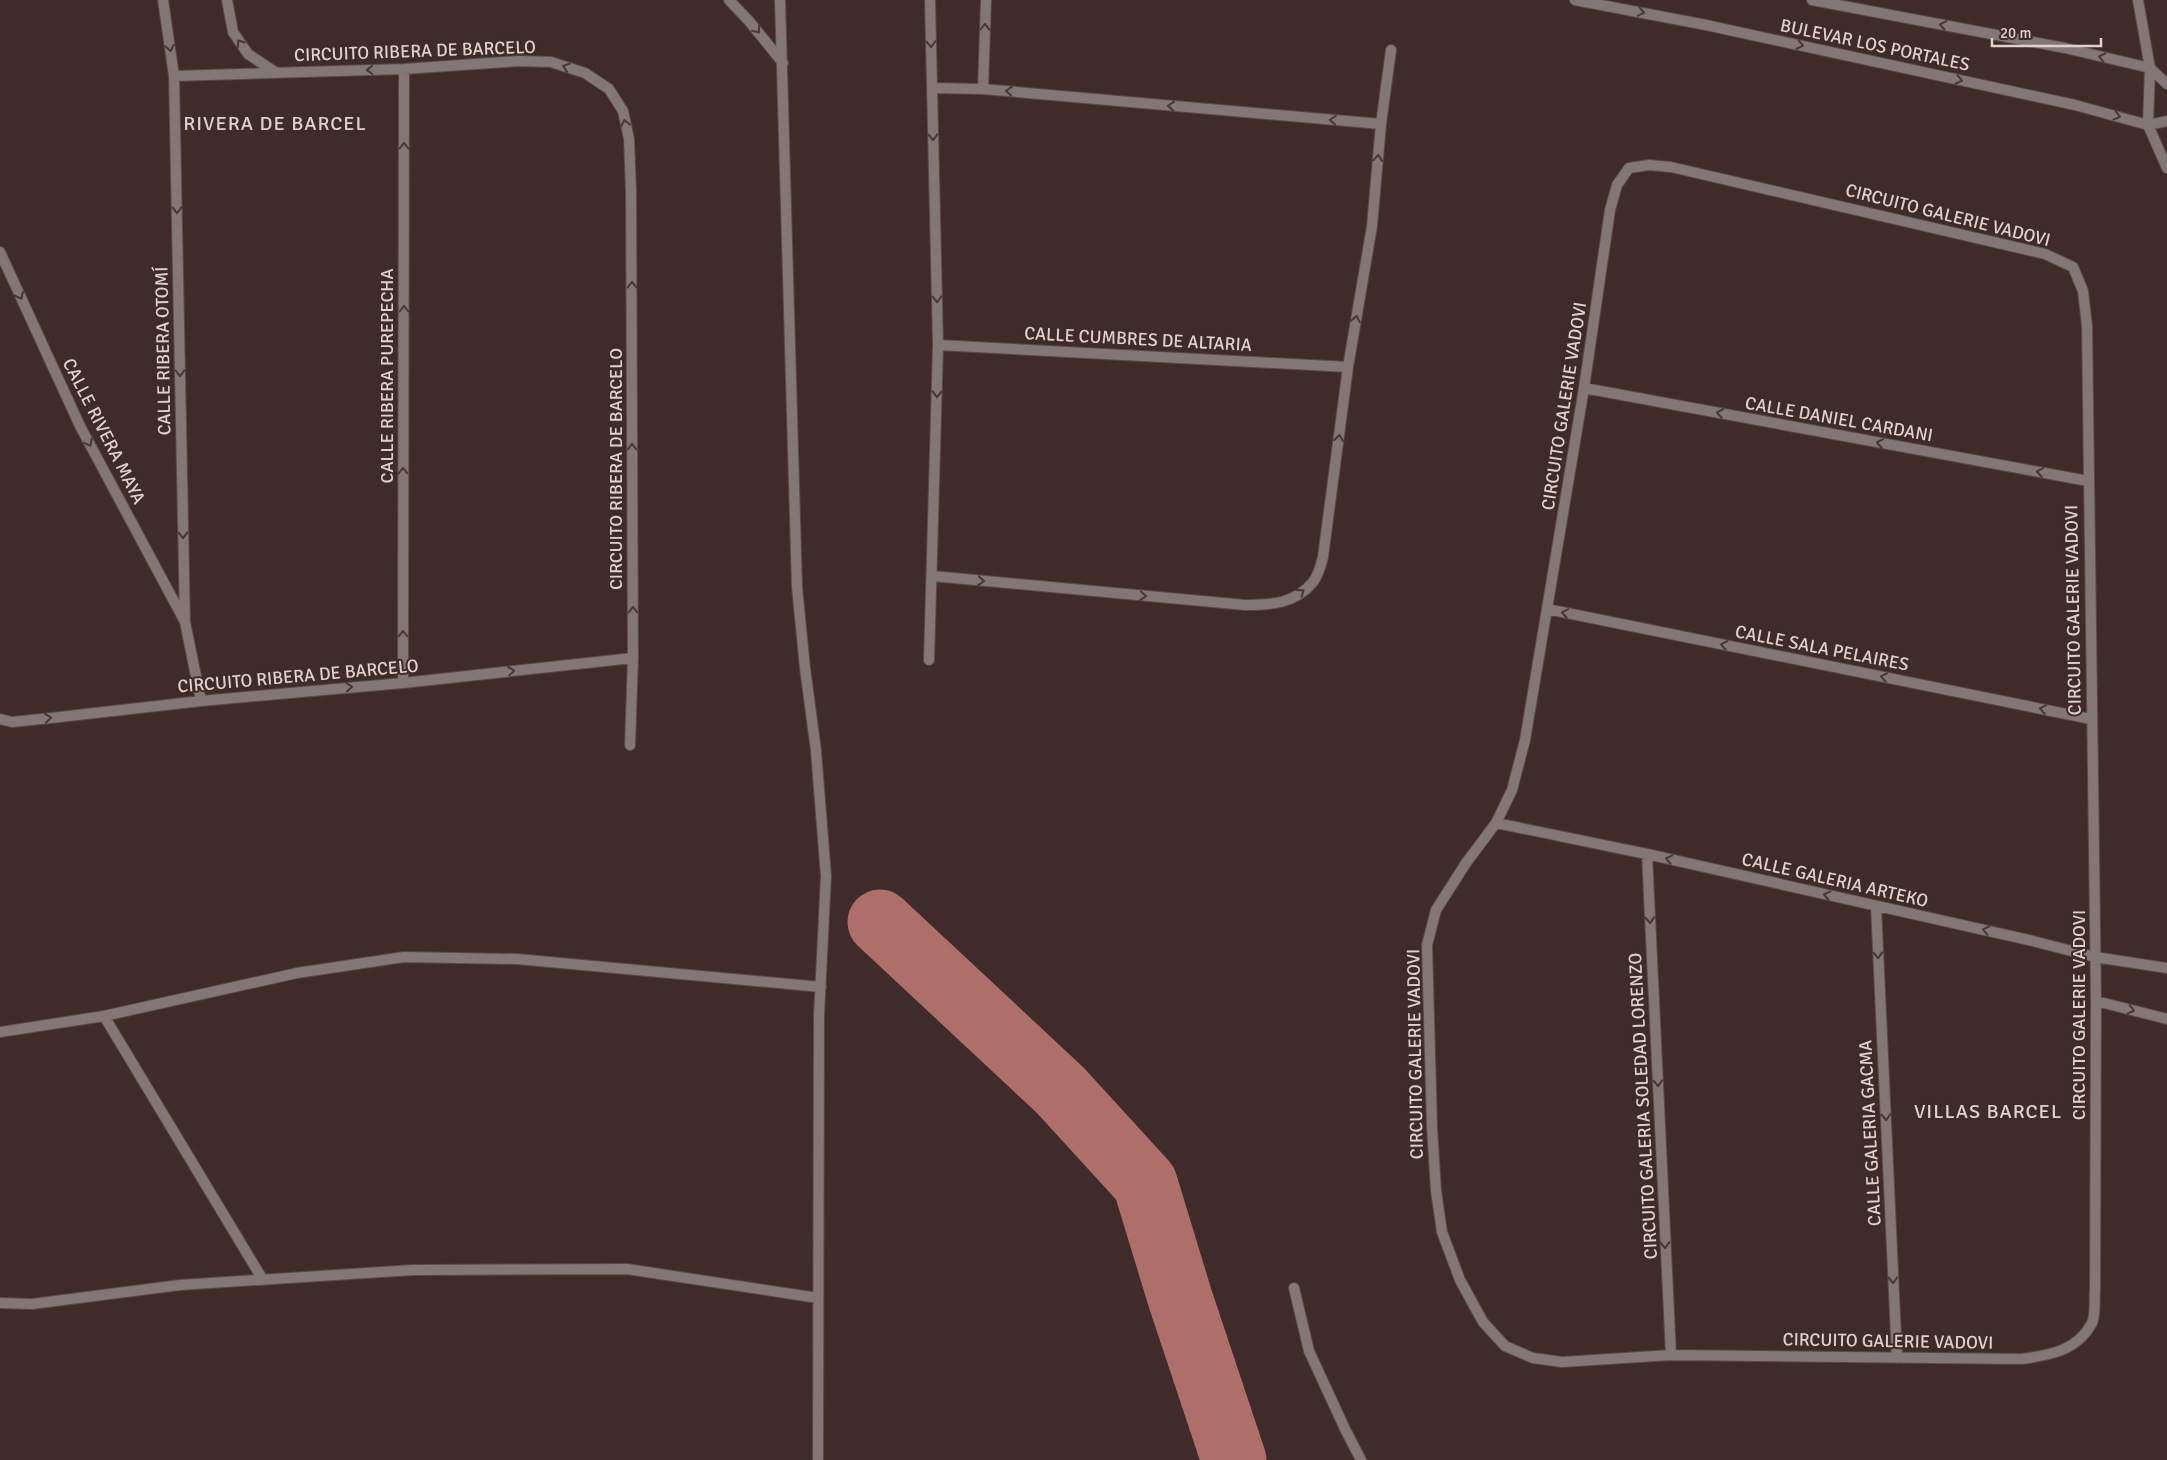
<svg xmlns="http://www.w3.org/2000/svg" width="2167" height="1460" font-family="Signika,sans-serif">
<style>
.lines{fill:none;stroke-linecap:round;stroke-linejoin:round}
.river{stroke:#ae6f6a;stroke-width:65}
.minor-casing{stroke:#5c4947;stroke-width:12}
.minor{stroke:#827776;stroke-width:10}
.oneway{stroke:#493635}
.labels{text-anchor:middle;stroke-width:4;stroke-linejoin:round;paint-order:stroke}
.street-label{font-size:18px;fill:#ded1cf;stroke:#3f2b29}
.quarter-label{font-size:20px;letter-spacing:1px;fill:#ded1cf;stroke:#3f2b29}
</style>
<rect width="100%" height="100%" fill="#3f2b29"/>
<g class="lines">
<path class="river" d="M880 922 1060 1090 1145 1183 1180 1298 1234 1460"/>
<g class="minor-casing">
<path id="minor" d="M163 0 174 76 185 622 201 701
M227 0 233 32 248 54 275 72
M729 0 749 21 783 63
M780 0 797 587 805 668 816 751 826 876 819 1015 818 1460
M1575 0 1706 25 2075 105 2148 125 2167 121
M1812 0 2065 48 2150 68 2167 84
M2138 0 2150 68 2148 125 2167 168
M174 76 404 69 519 61 551 62 585 73 609 89 623 111 629 139 631 191 633 658 630 745
M932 88 983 89 1381 124
M983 89 986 0
M1649 165 1671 167 2045 254 2073 267 2083 291 2087 326 2096 1001 2095 1289C2094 1298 2096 1315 2092 1323 2077 1351 2050 1355 2022 1359L1671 1355 1562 1362 1533 1358 1505 1346 1483 1322 1460 1280 1442 1232 1436 1191 1432 1127 1427 945 1436 910 1466 863 1496 823 1512 790 1525 740 1584 388 1610 210 1617 185 1629 168Z
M0 252 80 426 184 620
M938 345 1348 367
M1584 388 2088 481
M932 576 1245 605C1271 605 1295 604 1313 582 1318 576 1321 565 1323 557L1348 367 1372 226 1381 124 1391 50
M1547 609 2091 719
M929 660 938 345 930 0
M403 683 404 69
M0 719 12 722 51 718 201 701 403 683 633 658
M1496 823 1647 854 2033 941 2095 957 2167 968
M1647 854 1671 1355
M1876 906 1897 1358
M2096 1001 2167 1019
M104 1016 263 1280
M0 1032 104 1016 297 973 404 957 517 959 821 987
M1294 1288 1309 1351 1345 1429 1361 1460
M0 1303 32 1304 180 1285 413 1270 627 1269 818 1298"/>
</g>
<use href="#minor" class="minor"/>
</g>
<defs><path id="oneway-chevron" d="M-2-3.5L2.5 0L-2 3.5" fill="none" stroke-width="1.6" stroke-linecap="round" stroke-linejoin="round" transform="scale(1.25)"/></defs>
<g class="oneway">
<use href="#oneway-chevron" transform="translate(1641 12) rotate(11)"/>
<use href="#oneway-chevron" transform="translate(1943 25) rotate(-169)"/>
<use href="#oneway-chevron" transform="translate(985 27) rotate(-88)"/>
<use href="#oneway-chevron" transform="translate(757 30) rotate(52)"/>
<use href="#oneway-chevron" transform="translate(240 43) rotate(-125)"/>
<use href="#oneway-chevron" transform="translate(931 44) rotate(88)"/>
<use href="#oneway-chevron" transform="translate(1800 45) rotate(12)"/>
<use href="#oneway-chevron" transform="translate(170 48) rotate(81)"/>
<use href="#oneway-chevron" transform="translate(2102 57) rotate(-167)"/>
<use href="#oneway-chevron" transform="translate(566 67) rotate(-162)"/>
<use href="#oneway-chevron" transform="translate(370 70) rotate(178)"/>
<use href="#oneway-chevron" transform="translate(1959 80) rotate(12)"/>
<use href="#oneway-chevron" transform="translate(1009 91) rotate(-175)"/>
<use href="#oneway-chevron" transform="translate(1171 106) rotate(-175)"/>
<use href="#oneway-chevron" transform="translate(2117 116) rotate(15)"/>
<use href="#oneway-chevron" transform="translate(1333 120) rotate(-175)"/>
<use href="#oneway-chevron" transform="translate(625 123) rotate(-102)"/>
<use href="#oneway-chevron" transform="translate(933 137) rotate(89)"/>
<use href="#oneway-chevron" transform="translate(404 146) rotate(-90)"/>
<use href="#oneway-chevron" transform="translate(1378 158) rotate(-85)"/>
<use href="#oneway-chevron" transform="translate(177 210) rotate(89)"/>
<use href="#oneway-chevron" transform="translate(632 285) rotate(-90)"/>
<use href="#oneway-chevron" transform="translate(20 296) rotate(65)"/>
<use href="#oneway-chevron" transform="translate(937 299) rotate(89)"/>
<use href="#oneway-chevron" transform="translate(404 309) rotate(-90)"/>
<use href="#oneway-chevron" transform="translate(1356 319) rotate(-80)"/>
<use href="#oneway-chevron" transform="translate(180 373) rotate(89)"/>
<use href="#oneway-chevron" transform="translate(937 394) rotate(91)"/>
<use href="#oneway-chevron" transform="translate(1720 413) rotate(-170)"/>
<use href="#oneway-chevron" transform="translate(1339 438) rotate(-83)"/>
<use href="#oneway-chevron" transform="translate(89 443) rotate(62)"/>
<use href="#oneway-chevron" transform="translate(1880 443) rotate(-170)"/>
<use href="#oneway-chevron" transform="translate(632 447) rotate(-90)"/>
<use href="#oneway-chevron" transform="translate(403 471) rotate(-90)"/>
<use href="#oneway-chevron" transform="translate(2040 472) rotate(-170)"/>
<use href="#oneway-chevron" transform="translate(183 535) rotate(89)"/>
<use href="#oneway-chevron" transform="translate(981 581) rotate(5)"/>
<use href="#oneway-chevron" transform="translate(1301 592) rotate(-36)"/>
<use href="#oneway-chevron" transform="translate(1143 596) rotate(5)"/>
<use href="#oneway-chevron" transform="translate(633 610) rotate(-90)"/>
<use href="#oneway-chevron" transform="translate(1565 613) rotate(-169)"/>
<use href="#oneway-chevron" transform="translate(403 634) rotate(-90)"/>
<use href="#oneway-chevron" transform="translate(1724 645) rotate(-169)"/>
<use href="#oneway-chevron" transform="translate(511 671) rotate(-6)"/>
<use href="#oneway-chevron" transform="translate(1884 677) rotate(-169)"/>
<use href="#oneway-chevron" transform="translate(349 687) rotate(-5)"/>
<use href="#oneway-chevron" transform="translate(2043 709) rotate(-169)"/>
<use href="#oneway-chevron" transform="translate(48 718) rotate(-6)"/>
<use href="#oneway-chevron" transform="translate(1669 859) rotate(-167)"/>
<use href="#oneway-chevron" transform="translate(1827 895) rotate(-167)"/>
<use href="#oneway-chevron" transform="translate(1650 920) rotate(87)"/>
<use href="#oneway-chevron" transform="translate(1986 930) rotate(-168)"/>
<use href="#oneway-chevron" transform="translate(1878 955) rotate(87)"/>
<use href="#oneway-chevron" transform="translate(2131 1010) rotate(14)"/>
<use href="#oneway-chevron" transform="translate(1658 1083) rotate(87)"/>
<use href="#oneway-chevron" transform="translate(1886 1117) rotate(87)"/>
<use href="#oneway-chevron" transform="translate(1665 1245) rotate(87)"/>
<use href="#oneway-chevron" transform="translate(1893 1280) rotate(87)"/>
</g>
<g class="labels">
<g class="street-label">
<text transform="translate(1875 45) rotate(12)" y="6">BULEVAR LOS PORTALES</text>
<text transform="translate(415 51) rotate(-2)" y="6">CIRCUITO RIBERA DE BARCELO</text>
<text transform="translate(1948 215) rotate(14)" y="6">CIRCUITO GALERIE VADOVI</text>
<text transform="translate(1138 339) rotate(3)" y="6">CALLE CUMBRES DE ALTARIA</text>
<text transform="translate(163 351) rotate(-91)" y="6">CALLE RIBERA OTOMÍ</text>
<text transform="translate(387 376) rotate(-90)" y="6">CALLE RIBERA PUREPECHA</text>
<text transform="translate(1564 406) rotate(-81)" y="6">CIRCUITO GALERIE VADOVI</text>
<text transform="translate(1839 419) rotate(10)" y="6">CALLE DANIEL CARDANI</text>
<text transform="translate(104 431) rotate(63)" y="6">CALLE RIVERA MAYA</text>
<text transform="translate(616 469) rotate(-90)" y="6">CIRCUITO RIBERA DE BARCELO</text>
<text transform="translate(2073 610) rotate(-91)" y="6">CIRCUITO GALERIE VADOVI</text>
<text transform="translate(1822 648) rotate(11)" y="6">CALLE SALA PELAIRES</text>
<text transform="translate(298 676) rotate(-5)" y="6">CIRCUITO RIBERA DE BARCELO</text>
<text transform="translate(1835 880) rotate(13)" y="6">CALLE GALERIA ARTEKO</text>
<text transform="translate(2079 1015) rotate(-90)" y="6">CIRCUITO GALERIE VADOVI</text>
<text transform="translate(1415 1054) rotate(-91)" y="6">CIRCUITO GALERIE VADOVI</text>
<text transform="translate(1643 1106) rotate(-93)" y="6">CIRCUITO GALERIA SOLEDAD LORENZO</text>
<text transform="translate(1870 1133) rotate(-93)" y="6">CALLE GALERIA GACMA</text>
<text transform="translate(1888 1341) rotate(1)" y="6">CIRCUITO GALERIE VADOVI</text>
</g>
<g class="quarter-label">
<text x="275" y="130">RIVERA DE BARCEL</text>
<text x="1988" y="1118">VILLAS BARCEL</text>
</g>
</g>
<path d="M1992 38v8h109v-8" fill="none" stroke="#ded1cf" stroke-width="2.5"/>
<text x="2000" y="38" font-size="15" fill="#ded1cf" stroke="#3f2b29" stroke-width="4" paint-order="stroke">20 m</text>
</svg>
